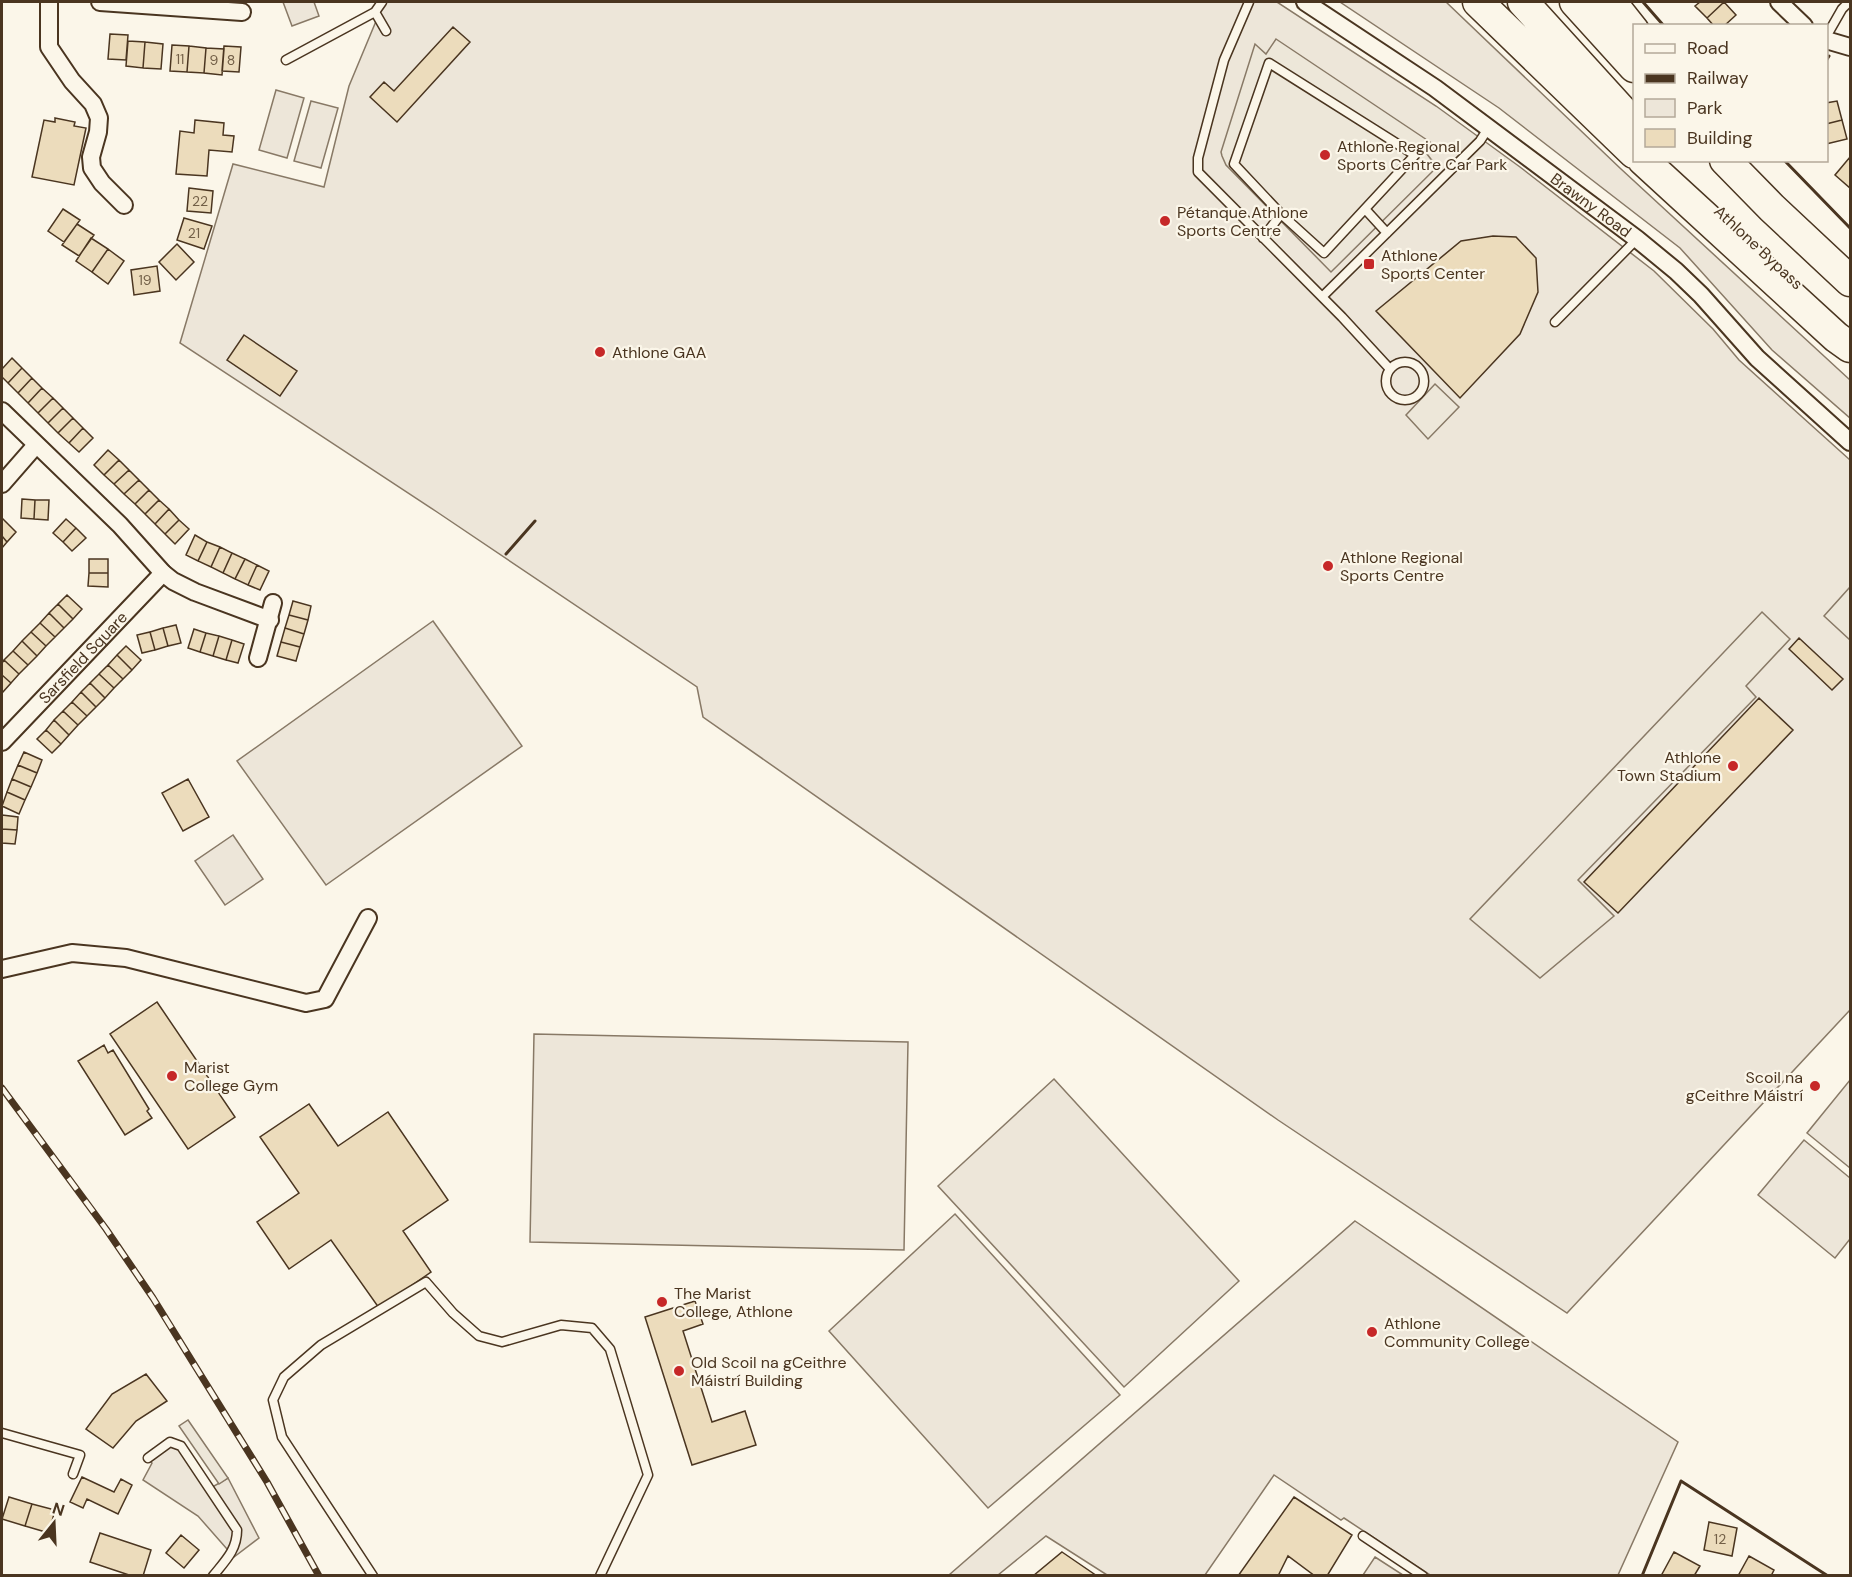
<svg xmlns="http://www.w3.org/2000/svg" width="1852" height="1577" font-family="'DM Sans',sans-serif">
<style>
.green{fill:#ede6d9;stroke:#887966;stroke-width:1.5}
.parking{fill:#ede7d9;stroke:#887966;stroke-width:1.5}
.building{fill:#ecdcbc;stroke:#4a3520;stroke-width:1.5}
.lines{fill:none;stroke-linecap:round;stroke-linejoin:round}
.lane-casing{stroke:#4a3520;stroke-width:11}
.street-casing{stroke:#4a3520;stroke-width:20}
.highway-casing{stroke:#4a3520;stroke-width:33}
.lane{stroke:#fbf6e9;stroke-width:8}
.street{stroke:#fbf6e9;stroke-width:16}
.highway{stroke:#fbf6e9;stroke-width:30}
.rail-casing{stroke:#4a3520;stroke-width:7}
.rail{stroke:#fbf6e9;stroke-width:4.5;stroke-dasharray:14;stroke-linecap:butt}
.wall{stroke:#4a3520;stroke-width:3}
.poi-dot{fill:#c62828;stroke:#fbf6e9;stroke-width:2}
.labels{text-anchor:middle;stroke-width:4.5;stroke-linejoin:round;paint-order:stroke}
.number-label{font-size:14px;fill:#725f47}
.poi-label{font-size:16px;fill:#4a3520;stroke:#fbf6e9;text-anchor:start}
.street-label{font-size:16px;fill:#4a3520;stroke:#fbf6e9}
</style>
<rect width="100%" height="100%" fill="#fbf6e9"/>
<path class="green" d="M283 2H314L319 16 292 26Z
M384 2H1277L1436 106 1520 167 1654 271 1713 329 1739 360 1850 460V1010L1567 1313 1278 1120 703 717 697 687 437 512 180 343 233 164 324 187 349 86Z
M1340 2H1446L1621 169 1850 380V418L1772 350 1680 248 1499 108Z
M276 90 304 98 287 158 259 150Z
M311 101 338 108 321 168 294 161Z
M433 621 522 746 326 885 237 761Z
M233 835 263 879 225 905 195 861Z
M534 1034 908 1042 904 1250 530 1242Z
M1054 1079 1239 1281 1124 1387 938 1186Z
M1850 1080V1168L1807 1133Z
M1804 1140 1850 1178V1239L1835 1258 1758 1195Z
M955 1214 1120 1395 988 1508 829 1331Z
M1355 1221 1678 1442 1618 1575H1430L1344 1518 1341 1520 1274 1475 1205 1575H1107L1046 1536 998 1575H949Z
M170 1442 181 1446 209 1489 228 1478 259 1538 234 1557 198 1516 143 1480 152 1463 148 1458Z
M1375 1557 1403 1575H1363Z"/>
<path class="parking" d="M1276 39 1436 146 1427 154 1437 167 1331 272 1226 165 1222 156 1221 152 1255 44 1266 54Z
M1435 384 1459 407 1428 439 1406 415Z
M1850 587V640L1824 616Z
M1762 612 1790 639 1746 686 1756 697 1578 880 1614 916 1540 978 1470 919Z
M188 1420 228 1478 219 1484 179 1426Z"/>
<path class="building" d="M1700 2H1724L1707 18 1695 6Z
M1724 2 1736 15 1724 26H1714L1707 18Z
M453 27 470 42 397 122 370 97 384 82 394 91Z
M110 34 128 35 126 60 108 59Z
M128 41 145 42 143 68 126 66Z
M145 42 163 44 161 69 143 68Z
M172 45 189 46 187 72 170 71Z
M189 46 206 48 204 73 187 72Z
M224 46 241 47 239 72 222 71Z
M206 48 224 49 222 75 204 73Z
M1837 101 1842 120 1826 124V103Z
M55 118 75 122 74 126 86 128 74 185 32 177 44 120 55 122Z
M195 120 224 123 223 135 234 136 232 152 209 150 207 176 176 174 180 131 194 133Z
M1842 120 1847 139 1826 144V124Z
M1850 157V188L1835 175Z
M189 188 213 191 211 213 187 211Z
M63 209 80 220 64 242 48 231Z
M184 218 212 226 204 249 177 240Z
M77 224 94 235 79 256 62 245Z
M1493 236 1516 237 1536 258 1538 292 1520 334 1460 398 1376 311 1461 241Z
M91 238 108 249 92 272 76 261Z
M177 244 194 262 176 280 159 262Z
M108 249 124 261 108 284 92 272Z
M157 266 160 291 134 295 131 270Z
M244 335 297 371 280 396 227 360Z
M12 358 22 368 8 383 2 377V369Z
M22 368 32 378 18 393 8 383Z
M32 378 42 388 28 403 18 393Z
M42 388 53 398 38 413 28 403Z
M53 398 63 408 48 423 38 413Z
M63 408 73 418 58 433 48 423Z
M73 418 83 428 69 443 58 433Z
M83 428 93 438 79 452 69 443Z
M108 450 119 460 104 475 94 465Z
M119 460 129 470 114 484 104 475Z
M129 470 139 480 124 494 114 484Z
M139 480 149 490 135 504 124 494Z
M149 490 159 500 145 514 135 504Z
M22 499 35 500 34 519 21 518Z
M35 500H49L48 520 34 519Z
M159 500 169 509 155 524 145 514Z
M169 509 179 520 165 534 155 524Z
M2 518 16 532 7 542 2 536Z
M66 519 76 528 63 542 53 533Z
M179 520 189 529 175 544 165 534Z
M76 528 86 538 72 551 63 542Z
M195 535 207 542 198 561 186 555Z
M2 536 7 542 2 548Z
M207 542 220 547 211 567 198 561Z
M220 547 232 553 223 573 211 567Z
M232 553 245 559 235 579 223 573Z
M89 559H108V573H89Z
M245 559 257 565 248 585 235 579Z
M257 565 269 571 260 590 248 585Z
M89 573H108V587L88 586Z
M67 595 82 609 73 619 58 604Z
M293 601 311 606 308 620 289 615Z
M58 604 73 619 64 628 49 613Z
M49 613 64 628 55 637 40 623Z
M289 615 308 620 304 634 285 628Z
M40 623 55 637 46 646 31 632Z
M176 625 181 643 168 646 163 628Z
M163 628 168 646 155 650 150 632Z
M285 628 304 634 300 647 281 642Z
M194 629 206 633 200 652 188 648Z
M31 632 46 646 37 656 22 641Z
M150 632 155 650 142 653 137 635Z
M206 633 219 636 213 656 200 652Z
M219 636 232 640 226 660 213 656Z
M1799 638 1843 679 1832 690 1789 649Z
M232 640 244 644 238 663 226 660Z
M22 641 37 656 28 665 13 651Z
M281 642 300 647 296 661 277 656Z
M126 646 141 660 132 670 117 655Z
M13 651 28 665 19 674 4 660Z
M117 655 132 670 123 679 108 665Z
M4 660 19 674 11 683 2 675V663Z
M108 665 123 679 114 688 99 674Z
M99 674 114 688 105 698 90 683Z
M2 675 11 683 2 693Z
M90 683 105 698 96 707 81 692Z
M81 692 96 707 87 716 72 702Z
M1759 698 1793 730 1618 913 1584 882Z
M72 702 87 716 78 725 63 711Z
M63 711 78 725 69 735 54 720Z
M54 720 69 735 61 744 46 730Z
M46 730 61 744 52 753 37 739Z
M24 752 42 760 37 773 18 765Z
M18 765 37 773 31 787 12 779Z
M12 779 31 787 25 800 7 792Z
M188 779 209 817 183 831 162 793Z
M7 792 25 800 19 814 2 806Z
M2 815 18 817 17 830 2 829Z
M2 829 17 830 15 844 2 843Z
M157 1002 235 1117 188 1149 110 1034Z
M104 1045 108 1053 113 1050 149 1109 147 1111 152 1118 125 1135 78 1061Z
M309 1104 338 1146 388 1112 448 1200 403 1231 431 1272 379 1308 331 1240 289 1269 257 1222 299 1193 260 1137Z
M695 1301 703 1324 683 1331 712 1422 745 1411 756 1445 692 1465 645 1317Z
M146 1374 167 1401 136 1421 113 1448 86 1429 112 1394Z
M82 1477 114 1492 121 1479 132 1485 118 1514 87 1499 83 1508 70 1502Z
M9 1497 32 1504 25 1526 2 1519Z
M1294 1497 1352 1535 1327 1576H1315L1288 1556 1278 1576H1238Z
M32 1504 55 1510 49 1533 25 1526Z
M1709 1522 1737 1528 1732 1556 1704 1550Z
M100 1533 151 1550 143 1576H132L90 1562Z
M181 1535 199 1550 184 1568 166 1553Z
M1062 1552 1097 1576H1033Z
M1674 1552 1700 1566 1694 1576H1661Z
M1749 1556 1774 1570 1771 1576H1738Z"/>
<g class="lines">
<g class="lane-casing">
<path id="lane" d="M382 2 375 12 386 31
M1249 2 1224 60 1198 158V172L1342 317 1389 368
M1826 37 1842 9 1849 2
M286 60 375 12
M1365 209 1387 233
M1263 238 1281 214 1234 164 1269 63 1415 155 1324 253 1281 214
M1322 297 1480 141 1489 127
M1555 322 1637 239
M1386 381a19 19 0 1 1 38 0a19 19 0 1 1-38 0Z
M2 1433 80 1455 73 1474
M148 1458 170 1442 181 1446 237 1530C237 1550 225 1561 213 1576
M1363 1536 1423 1576
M373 1576 282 1437 273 1400 284 1377 321 1345 426 1282 453 1313 479 1336 502 1342 561 1325 592 1328 610 1349 648 1475 600 1576"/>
</g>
<g class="street-casing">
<g id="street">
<path d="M49 2V47L72 81 93 104 99 118 98 132 91 157 92 168 102 183 124 205"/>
<path d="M100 2 242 12"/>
<path id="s1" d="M1305 2 1435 88 1637 239 1676 271 1701 295 1757 358 1850 442"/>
<path d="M1779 2 1804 26"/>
<path d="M1826 40 1850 47"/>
<path d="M2 411 120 525 163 573 173 581 195 592 270 620"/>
<path d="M2 484 36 445"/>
<path d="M258 658 273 603"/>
<path id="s2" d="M2 742 163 573"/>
<path d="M2 969 72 953 126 958 306 1003 325 999 368 918"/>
</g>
</g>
<g class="highway-casing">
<path id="highway" d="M1478 2 1634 153
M1523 2 1634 124
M1575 2 1634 67
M1611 2 1634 31
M1643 160 1836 337 1850 347
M1725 160 1772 208 1850 281"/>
</g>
<use href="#lane" class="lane"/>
<use href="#street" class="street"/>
<use href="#highway" class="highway"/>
<g class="rail-casing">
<path id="rail" d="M2 1088 106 1229 153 1298 267 1482 319 1576"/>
</g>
<use href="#rail" class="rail"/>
<path class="wall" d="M1643 2 1664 26
M1826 61 1829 56
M1784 160 1850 228
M506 554 535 521
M1642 1576 1681 1481 1828 1576"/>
</g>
<g class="poi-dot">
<circle cx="1325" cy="155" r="6"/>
<circle cx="1165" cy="221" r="6"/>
<rect x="1363" y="258" width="12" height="12" rx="3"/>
<circle cx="600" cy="352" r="6"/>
<circle cx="1328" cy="566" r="6"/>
<circle cx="1733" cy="766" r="6"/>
<circle cx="172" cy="1076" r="6"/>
<circle cx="1815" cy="1086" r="6"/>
<circle cx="662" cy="1302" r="6"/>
<circle cx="1372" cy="1332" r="6"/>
<circle cx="679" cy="1371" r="6"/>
</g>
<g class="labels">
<g class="number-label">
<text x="180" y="64">11</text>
<text x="214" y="65">9</text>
<text x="231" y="65">8</text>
<text x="200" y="206">22</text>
<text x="194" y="238">21</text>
<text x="145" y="285">19</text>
<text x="1720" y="1544">12</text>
</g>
<g class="poi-label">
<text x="1337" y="152">Athlone Regional<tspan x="1337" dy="18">Sports Centre Car Park</tspan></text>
<text x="1177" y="218">Pétanque Athlone<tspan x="1177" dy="18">Sports Centre</tspan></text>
<text x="1381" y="261">Athlone<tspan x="1381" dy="18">Sports Center</tspan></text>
<text x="612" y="358">Athlone GAA</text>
<text x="1340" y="563">Athlone Regional<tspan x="1340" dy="18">Sports Centre</tspan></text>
<text x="1721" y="763" text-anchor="end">Athlone<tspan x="1721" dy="18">Town Stadium</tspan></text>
<text x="184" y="1073">Marist<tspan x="184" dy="18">College Gym</tspan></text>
<text x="1803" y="1083" text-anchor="end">Scoil na<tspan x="1803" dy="18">gCeithre Máistrí</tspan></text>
<text x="674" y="1299">The Marist<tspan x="674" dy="18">College, Athlone</tspan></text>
<text x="1384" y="1329">Athlone<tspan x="1384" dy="18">Community College</tspan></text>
<text x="691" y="1368">Old Scoil na gCeithre<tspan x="691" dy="18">Máistrí Building</tspan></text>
</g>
<g class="street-label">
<text dy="6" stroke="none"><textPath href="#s1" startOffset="351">Brawny Road</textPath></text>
<text transform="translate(1759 247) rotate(43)" y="6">Athlone Bypass</text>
<text dy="6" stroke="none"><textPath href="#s2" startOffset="117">Sarsfield Square</textPath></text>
</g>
</g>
<rect width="1852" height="1577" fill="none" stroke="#4a3520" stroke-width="6"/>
<rect x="1633" y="24" width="195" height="138" fill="#fbf6e9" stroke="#b4a999" stroke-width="1.5"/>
<rect x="1645" y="44" width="30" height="9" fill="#fbf6e9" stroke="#b4a999" stroke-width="1.5"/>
<text x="1687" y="54" font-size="18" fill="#4a3520">Road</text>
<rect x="1645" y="74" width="30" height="9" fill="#4a3520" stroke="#b4a999" stroke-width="1.5"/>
<text x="1687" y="84" font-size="18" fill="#4a3520">Railway</text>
<rect x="1645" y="99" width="30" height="18" fill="#ede6d9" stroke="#b4a999" stroke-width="1.5"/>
<text x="1687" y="114" font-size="18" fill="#4a3520">Park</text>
<rect x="1645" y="129" width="30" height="18" fill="#ecdcbc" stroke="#b4a999" stroke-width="1.5"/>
<text x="1687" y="144" font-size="18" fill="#4a3520">Building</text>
<g transform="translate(54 1523) rotate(18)" stroke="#fbf6e9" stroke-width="4.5" paint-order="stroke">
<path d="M0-4.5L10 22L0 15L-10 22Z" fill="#4a3520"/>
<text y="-9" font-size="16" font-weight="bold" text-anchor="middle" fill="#4a3520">N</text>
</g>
</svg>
